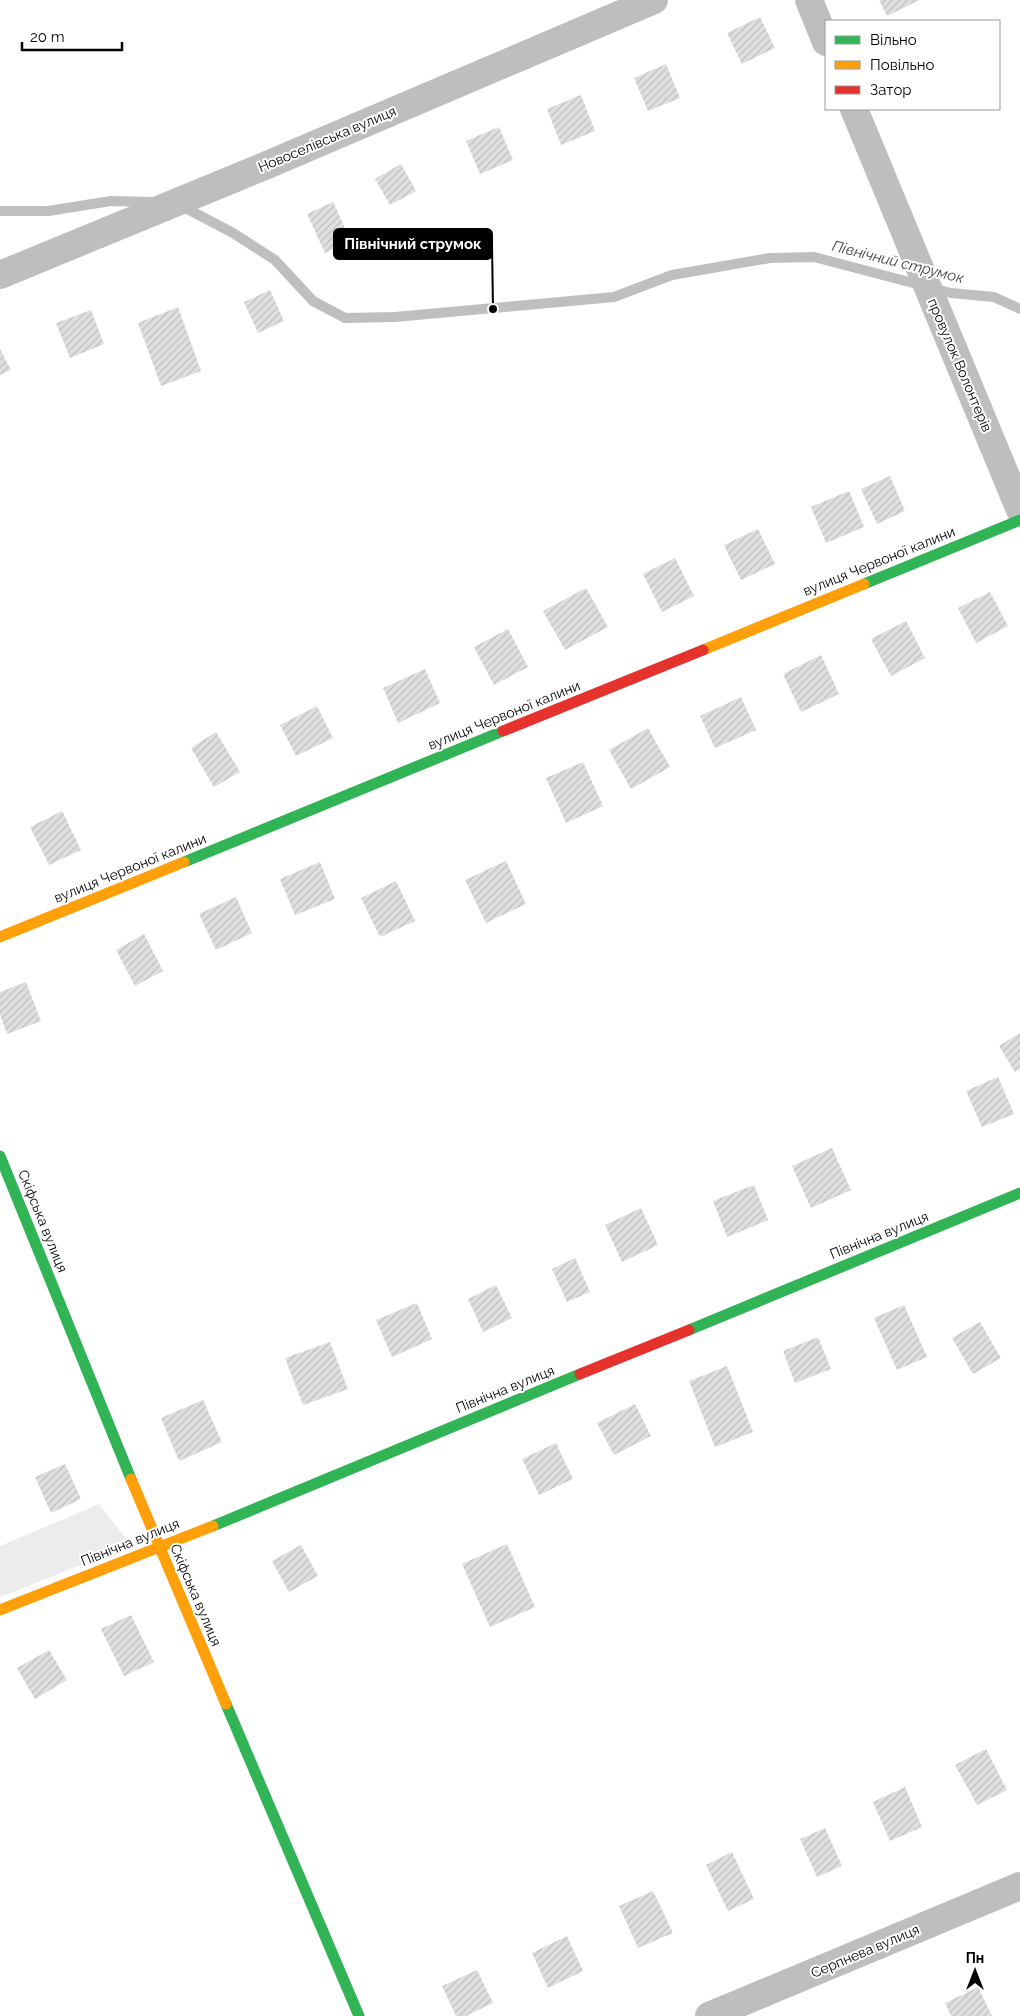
<svg xmlns="http://www.w3.org/2000/svg" width="1020" height="2016" font-family="Raleway,sans-serif">
<style>
.grass{fill:#ececec}
.lines{fill:none;stroke-linecap:round;stroke-linejoin:round}
.stream{stroke:#bfbfbf;stroke-width:10}
.building{fill:url(#building-hatch)}
.street{stroke:#bebebe;stroke-width:28}
.fast{stroke:#30b455;stroke-width:11}
.slow{stroke:#ff9f0a;stroke-width:11}
.jam{stroke:#e5322d;stroke-width:11}
.labels{text-anchor:middle;stroke-width:4;stroke-linejoin:round;paint-order:stroke}
.street-label{font-size:14px;fill:#000;stroke:#fff}
.water-label{font-size:15px;font-style:italic;fill:#444;stroke:#fff}
.leader{fill:none;stroke:#000;stroke-width:2}
.callout-dot{fill:#000;stroke:#fff;stroke-width:2}
.callout{fill:#000;stroke:#000;stroke-width:2}
.callout-label{font-size:15px;text-anchor:middle;font-weight:bold;fill:#fff}
</style>
<defs>
<pattern id="building-hatch" width="6" height="6" patternUnits="userSpaceOnUse" patternTransform="scale(1.25)"><rect width="6" height="6" fill="#dfdfdf"/><path d="M-1 1l2-2M0 6l6-6M5 7l2-2" fill="none" stroke="#bebebe"/></pattern>
</defs>
<rect width="100%" height="100%" fill="#fff"/>
<path class="grass" d="M99 1504 131 1545 0 1597V1546Z"/>
<g class="lines">
<path class="stream" d="M180 205 233 233 275 260 313 301 345 318 395 317 614 297 672 275 770 258 814 257 951 293 994 297 1020 309
M0 211H48L111 201 153 202"/>
</g>
<path class="building" d="M879 0H919L887 16Z
M760 17 775 48 742 64 727 33Z
M666 64 680 98 648 111 634 78Z
M581 95 595 131 561 145 547 109Z
M499 127 513 160 480 174 466 141Z
M401 164 416 191 390 205 375 179Z
M333 202 351 241 325 253 307 214Z
M270 290 284 321 258 333 244 302Z
M178 307 201 371 161 386 138 323Z
M91 310 104 344 70 358 56 323Z
M0 349 11 370 0 375Z
M890 476 905 511 877 524 861 489Z
M849 491 864 527 826 543 811 507Z
M758 529 775 564 741 580 724 545Z
M675 558 694 596 662 612 643 574Z
M586 588 608 627 565 650 543 611Z
M990 592 1008 626 976 643 958 608Z
M906 621 925 658 891 676 871 639Z
M508 629 528 667 494 685 474 647Z
M821 655 839 694 801 712 783 674Z
M425 669 440 703 398 723 383 688Z
M741 697 756 730 715 748 700 716Z
M317 706 333 738 296 756 280 725Z
M648 728 670 767 631 789 609 750Z
M216 732 240 772 214 787 191 748Z
M583 762 603 806 566 823 546 778Z
M62 811 81 850 49 865 30 827Z
M506 861 526 904 486 923 465 880Z
M320 862 335 899 295 915 280 879Z
M396 881 415 921 380 937 361 898Z
M236 897 252 933 216 950 199 914Z
M144 934 163 971 135 986 116 950Z
M26 982 41 1021 7 1034 0 1015V992Z
M1020 1033V1069L1015 1072 999 1046Z
M998 1077 1014 1114 982 1127 966 1091Z
M832 1148 851 1190 811 1208 792 1166Z
M754 1185 768 1220 727 1237 713 1201Z
M641 1208 658 1245 622 1262 605 1225Z
M575 1258 590 1292 567 1302 552 1269Z
M496 1285 512 1318 483 1332 468 1299Z
M417 1303 432 1339 392 1357 376 1320Z
M904 1305 927 1357 897 1370 874 1318Z
M980 1322 1001 1358 973 1374 952 1338Z
M818 1337 831 1369 795 1383 783 1351Z
M330 1342 348 1389 303 1405 285 1358Z
M727 1366 753 1432 715 1447 689 1381Z
M203 1400 222 1442 179 1461 161 1418Z
M635 1404 651 1436 614 1455 597 1423Z
M556 1443 573 1479 539 1495 522 1459Z
M65 1464 81 1499 51 1513 35 1477Z
M507 1544 535 1607 490 1627 462 1564Z
M301 1545 318 1576 289 1592 272 1561Z
M131 1615 154 1662 124 1676 101 1629Z
M49 1650 67 1680 35 1699 17 1668Z
M986 1749 1007 1790 977 1805 955 1765Z
M905 1787 922 1827 890 1841 873 1802Z
M825 1828 842 1866 817 1877 800 1839Z
M732 1852 754 1899 728 1911 706 1865Z
M653 1891 673 1933 638 1948 619 1906Z
M567 1936 583 1971 548 1988 532 1953Z
M477 1970 493 2003 466 2016H456L442 1986Z
M978 1987 992 2016H951L945 2003Z"/>
<g class="lines">
<path class="street" d="M809 0 826 42
M854 109 1020 510
M0 275 267 165 654 0
M709 2016 1020 1886"/>
<path class="fast" d="M864 584 1020 520
M184 862 503 731
M0 1156 131 1479
M689 1330 1020 1193
M213 1526 580 1374
M226 1704 359 2016"/>
<path class="slow" d="M703 650 864 584
M0 937 184 862
M131 1479 226 1704
M0 1610 213 1526"/>
<path class="jam" d="M503 731 703 650
M580 1374 689 1330"/>
</g>
<g class="labels">
<g class="street-label">
<text transform="translate(327 139) rotate(-23)" y="5">Новоселівська вулиця</text>
<text transform="translate(960 365) rotate(67)" y="5">провулок Волонтерів</text>
<text transform="translate(879 561) rotate(-22)" y="5">вулиця Червоної калини</text>
<text transform="translate(504 715) rotate(-22)" y="5">вулиця Червоної калини</text>
<text transform="translate(130 868) rotate(-22)" y="5">вулиця Червоної калини</text>
<text transform="translate(43 1221) rotate(68)" y="5">Скіфська вулиця</text>
<text transform="translate(879 1235) rotate(-22)" y="5">Північна вулиця</text>
<text transform="translate(505 1389) rotate(-22)" y="5">Північна вулиця</text>
<text transform="translate(130 1542) rotate(-22)" y="5">Північна вулиця</text>
<text transform="translate(196 1595) rotate(67)" y="5">Скіфська вулиця</text>
<text transform="translate(865 1951) rotate(-23)" y="5">Серпнева вулиця</text>
</g>
<g class="water-label">
<text transform="translate(898 262) rotate(14)" y="5">Північний струмок</text>
</g>
</g>
<path class="leader" d="M493 309L492 244"/>
<circle class="callout-dot" cx="493" cy="309" r="5"/>
<rect class="callout" x="334" y="229" width="158" height="30" rx="5"/>
<g class="callout-label">
<text x="413" y="249">Північний струмок</text>
</g>
<rect x="825" y="20" width="175" height="90" fill="#ffffff" stroke="#999999"/>
<rect x="835" y="36" width="25" height="8" fill="#30b455" stroke="#999999"/>
<text x="870" y="45" font-size="15" fill="#000000">Вільно</text>
<rect x="835" y="61" width="25" height="8" fill="#ff9f0a" stroke="#999999"/>
<text x="870" y="70" font-size="15" fill="#000000">Повільно</text>
<rect x="835" y="86" width="25" height="8" fill="#e5322d" stroke="#999999"/>
<text x="870" y="95" font-size="15" fill="#000000">Затор</text>
<g transform="translate(975 1971)" stroke="#ffffff" stroke-width="4" paint-order="stroke">
<path d="M0-4L9 19L0 12L-9 19Z" fill="#000000"/>
<text y="-8" font-size="14" font-weight="bold" text-anchor="middle" fill="#000000">Пн</text>
</g>
<path d="M22 42v8h100v-8" fill="none" stroke="#000000" stroke-width="2.5"/>
<text x="30" y="42" font-size="15" fill="#000000" stroke="#ffffff" stroke-width="4" paint-order="stroke">20 m</text>
</svg>
